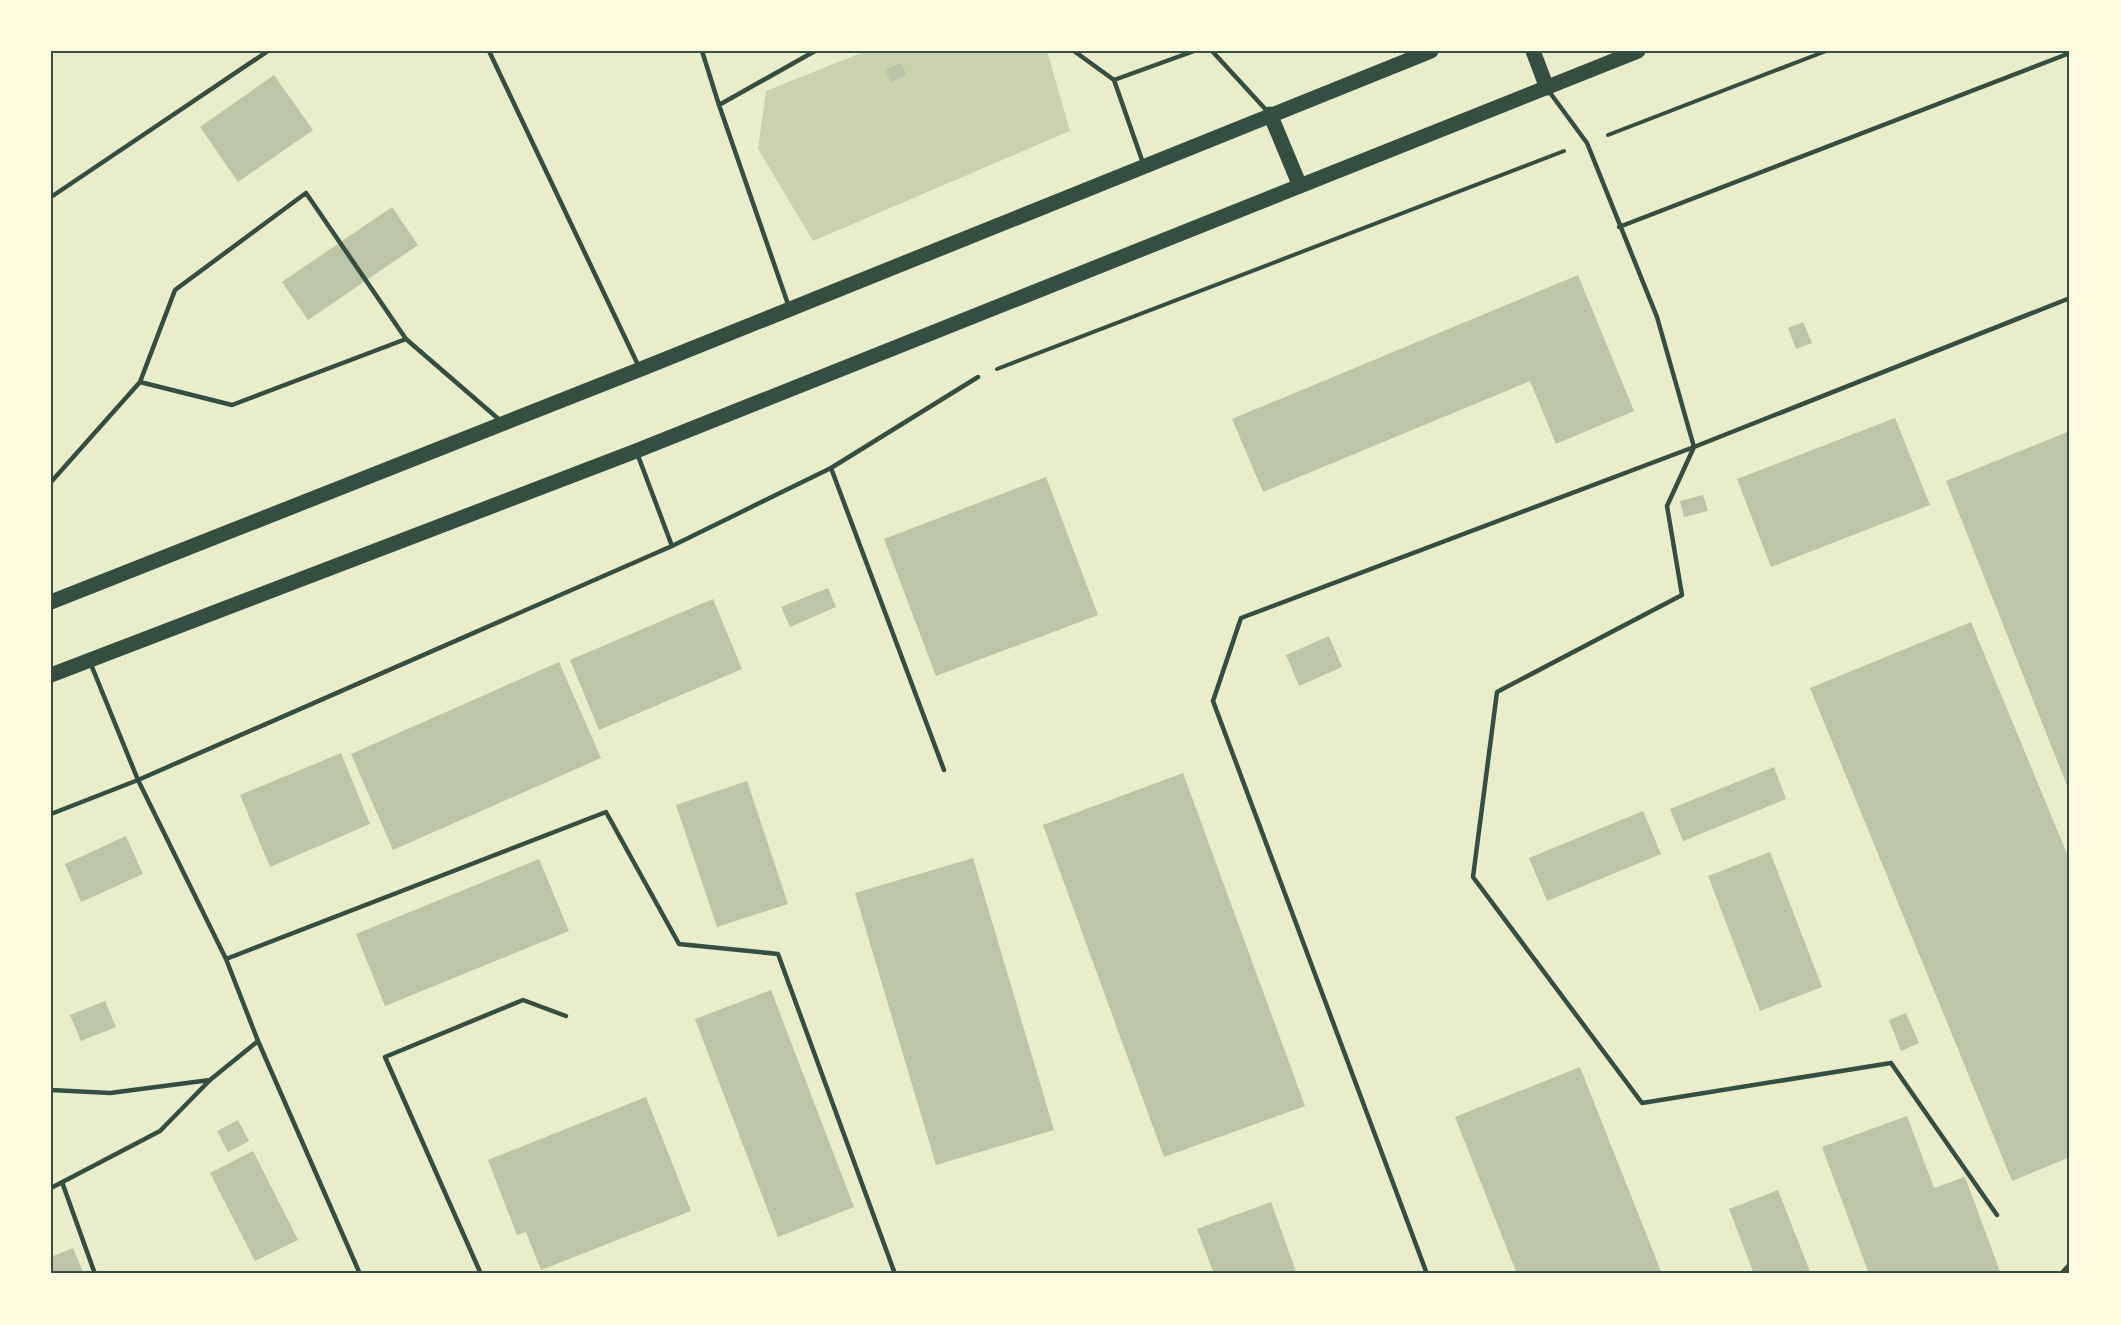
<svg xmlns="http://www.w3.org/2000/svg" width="2121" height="1325" font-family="'Alegreya Sans',sans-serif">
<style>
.green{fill:#cad2ad}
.building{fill:#bcc5a7}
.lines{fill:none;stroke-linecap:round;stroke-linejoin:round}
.path{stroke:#344e41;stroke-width:4}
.service{stroke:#344e41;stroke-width:4.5}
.primary{stroke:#344e41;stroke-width:15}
.neatline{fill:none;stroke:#344e41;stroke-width:2}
</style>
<rect width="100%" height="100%" fill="#e9edc9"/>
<path class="green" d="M866 51H1047L1070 131 813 241 758 149 766 91Z"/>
<path class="building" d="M901 63 907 75 891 82 885 70Z
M274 75 313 130 238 182 200 127Z
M392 207 418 245 308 320 282 282Z
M1578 275 1634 411 1556 444 1530 381 1263 492 1232 419Z
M1803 322 1812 343 1796 349 1788 328Z
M1895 418 1930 505 1771 567 1737 479Z
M2070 431V793L1946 481Z
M1046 477 1098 615 936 676 884 539Z
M1703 495 1708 511 1684 517 1680 501Z
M828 588 836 607 790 627 781 607Z
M713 599 742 669 599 730 570 660Z
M1971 622 2070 861V1157L2012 1181 1810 688Z
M1329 636 1342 667 1299 686 1286 655Z
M559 662 601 758 393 850 351 754Z
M341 753 370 824 270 867 240 795Z
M1774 767 1786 799 1683 841 1670 809Z
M1183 773 1305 1106 1164 1157 1043 825Z
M747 781 788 904 717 927 676 805Z
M1643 811 1661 854 1547 901 1529 858Z
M126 836 143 874 81 902 65 864Z
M1770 852 1822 987 1760 1011 1708 876Z
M973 858 1054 1130 936 1165 855 893Z
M539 859 569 931 385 1006 356 934Z
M771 990 854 1207 778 1237 695 1019Z
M105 1001 116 1027 81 1041 70 1015Z
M1906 1013 1919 1043 1901 1051 1889 1020Z
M1580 1067 1662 1274H1517L1455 1117Z
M646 1097 691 1211 541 1270 526 1232 517 1235 488 1160Z
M1907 1116 1934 1188 1965 1177 2001 1274H1869L1822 1147Z
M238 1120 249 1141 228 1152 217 1131Z
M253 1151 298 1240 255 1261 210 1173Z
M1778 1190 1811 1274H1754L1729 1209Z
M1271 1202 1297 1274H1214L1197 1229Z
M73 1248 84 1274H51V1257Z"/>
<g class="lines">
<path class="path" d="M1608 135 1826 51
M997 369 1564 151"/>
<path class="service" d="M489 51 639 367
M702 51 719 105
M1074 51 1114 80 1143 163
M1212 51 1268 112
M1114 80 1194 51
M1548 90 1587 143 1657 317 1694 447 1667 506 1682 595 1497 692 1473 877 1642 1103 1891 1063 1997 1215
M51 197 268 51
M1619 227 2070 53
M789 307 719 105 815 51
M140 382 232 405 406 339
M637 453 672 546
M831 468 944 770
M51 482 140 382 175 290 306 193 406 339 502 422
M90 662 138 780 226 959 258 1041 360 1274
M51 814 138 780 672 546 831 468 978 377
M226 959 606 812 679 944 778 954 895 1274
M51 1090 110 1093 210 1080
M62 1182 95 1274
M51 1188 160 1131 210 1080 258 1041
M481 1274 385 1057 523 1000 566 1016
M1427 1274 1213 701 1241 618 1694 447 2070 298
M2061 1274 2070 1264"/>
<path class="primary" d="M1533 51 1547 88
M1270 114 1300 186
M51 602 641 369 1431 51
M51 675 636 451 1638 51"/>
</g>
<rect width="2121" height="1325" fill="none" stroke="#fefae0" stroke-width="105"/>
<rect x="52" y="52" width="2016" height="1220" class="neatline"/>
</svg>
